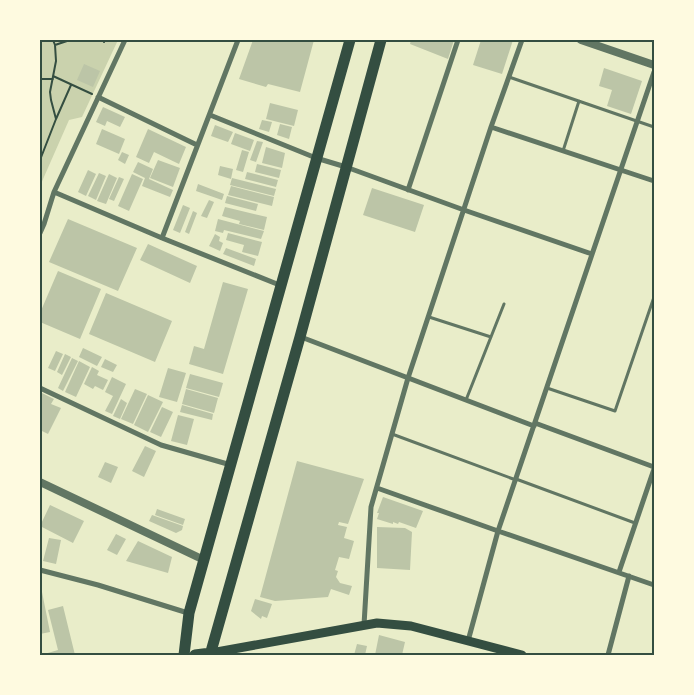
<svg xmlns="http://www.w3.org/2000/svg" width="694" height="695" font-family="'Titillium Web',sans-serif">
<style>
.green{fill:#cad2ad}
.building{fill:#bcc5a7}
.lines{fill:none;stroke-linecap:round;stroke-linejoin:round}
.path{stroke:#344e41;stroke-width:2}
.service{stroke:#617663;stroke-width:3}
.minor{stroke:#617663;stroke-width:5}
.tertiary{stroke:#617663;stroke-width:8}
.secondary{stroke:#344e41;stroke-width:9}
.trunk{stroke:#344e41;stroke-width:11}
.neatline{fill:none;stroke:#344e41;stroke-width:2}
</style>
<rect width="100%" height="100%" fill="#e9edc9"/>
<path class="green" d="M40 40H118L82 117 69 120 40 186Z"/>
<path class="building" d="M253 40H314L300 92 268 84 266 87 239 79Z
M411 40H454L448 59 410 44Z
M481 40H513L502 74 473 65Z
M84 64 100 71 93 87 77 80Z
M604 68 642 81 631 114 607 106 612 90 599 86Z
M270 103 298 110 294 126 266 119Z
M103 107 125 117 120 127 107 121 105 126 96 122Z
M262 120 272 122 269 132 259 129Z
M280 124 292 127 289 139 277 135Z
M215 125 233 132 228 142 211 136Z
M102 129 125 139 119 154 96 144Z
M148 129 186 147 179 164 154 152 149 163 136 157Z
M235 133 254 140 250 151 231 144Z
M257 141 263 142 256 162 250 160Z
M266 147 285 153 282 168 262 163Z
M242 150 249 152 243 172 236 170Z
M122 152 129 155 125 164 118 160Z
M158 160 180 168 173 187 150 178Z
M138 162 153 169 149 179 173 190 170 197 142 186 145 178 133 172Z
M257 164 281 170 279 178 255 172Z
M220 166 233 169 231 179 218 175Z
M88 170 96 174 86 196 78 192Z
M247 172 278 180 276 187 245 179Z
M99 173 106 176 96 200 88 196Z
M109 174 117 178 106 204 97 201Z
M132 174 143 179 129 211 118 206Z
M119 177 124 179 114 201 109 199Z
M232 178 276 189 274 196 230 185Z
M198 184 224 194 222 200 196 191Z
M231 186 274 197 272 206 228 195Z
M372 188 424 205 415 232 363 215Z
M227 196 258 204 256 211 225 203Z
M209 200 214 202 207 218 201 216Z
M183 205 190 208 180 233 173 230Z
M225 207 267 217 264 230 239 224 240 221 222 216Z
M193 211 197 213 189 234 185 232Z
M68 219 137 248 118 291 49 262Z
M218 219 264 231 261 239 224 230 223 233 215 231Z
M228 233 262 242 258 256 242 252 244 245 226 240Z
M215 234 220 237 219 241 223 243 220 251 209 246Z
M148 244 197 266 190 283 140 260Z
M226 248 256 259 254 266 223 254Z
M58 271 101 289 80 339 40 322V313Z
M223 282 248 289 223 374 189 364 194 346 204 349Z
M106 293 172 321 155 362 89 334Z
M83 348 102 357 97 366 79 357Z
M56 351 63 354 55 371 48 368Z
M65 354 71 357 62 375 57 372Z
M72 358 78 361 63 391 58 388Z
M105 359 117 365 113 372 101 367Z
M79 361 90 367 76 397 65 392Z
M92 367 99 371 97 375 108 380 103 390 95 386 93 389 84 384Z
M168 368 186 373 177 402 159 397Z
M190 374 223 383 219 397 186 388Z
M112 377 126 384 112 414 105 411 113 396 105 392Z
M135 389 147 394 133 424 121 419Z
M186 389 218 398 214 413 182 404Z
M40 392 54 399 51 404 61 408 48 434 40 430Z
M148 395 163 402 148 432 134 425Z
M121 399 127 403 120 419 113 416Z
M182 405 213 414 212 420 180 412Z
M162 407 173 412 161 437 150 432Z
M178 415 194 419 187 445 171 441Z
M145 446 156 451 144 477 132 471Z
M297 461 364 479 348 524 339 522 338 525 347 527 344 538 354 541 349 559 339 557 335 570 338 571 336 577 340 583 352 586 349 595 331 589 328 597 275 601 260 597Z
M105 462 118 467 111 483 98 477Z
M383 497 423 511 416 528 399 522 398 524 393 522V524L377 519 379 513H377Z
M50 505 84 521 73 543 40 526Z
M157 509 185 519 183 525 155 515Z
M152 515 183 526 182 530 176 533 149 521Z
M377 527 405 528 412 532 410 570 377 568Z
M116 534 126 539 117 555 107 550Z
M49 538 61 540 56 564 43 561Z
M138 541 172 557 168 573 126 561Z
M40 587H41L50 632 40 634Z
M255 599 272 604 267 618 262 616 261 619 251 611Z
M63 606 75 655H41L58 650 48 610Z
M379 635 405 642 402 655H375Z
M357 644 367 646 365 655H354Z"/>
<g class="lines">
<path class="path" d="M104 42 105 40
M55 45 70 40
M53 76 92 94
M40 79H53
M56 119 71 85
M40 160 56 119 51 100 50 92 56 61 55 45 53 40"/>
<path class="service" d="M509 77 654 127
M563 151 579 101
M429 317 491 337
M547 388 615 411 654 297
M466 400 504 304
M392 434 516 480
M516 479 635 523"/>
<path class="minor" d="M98 97 197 145
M210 115 316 158 346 167 464 210 592 254
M491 127 654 181
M408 190 458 40
M54 192 162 238 282 286
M40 233 44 224 54 192 125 40
M162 238C187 172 213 106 238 40
M301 337 534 426
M40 388 161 445 231 465
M535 423 654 467
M377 488 498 531 654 585
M40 570 98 585 188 613
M619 572 654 469
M364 625 371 507 408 378 491 127 522 40
M468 641 498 531 654 72
M608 655 629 576"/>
<path class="tertiary" d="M581 40 654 65
M40 482 204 560"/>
<path class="secondary" d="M211 653 377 623 411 626 522 655"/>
<path class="trunk" d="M184 655 189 613 350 40
M195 655 211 653
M210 655 300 337 381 40"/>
</g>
<rect width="694" height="695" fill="none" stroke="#fefae0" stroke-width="82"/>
<rect x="41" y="41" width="612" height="613" class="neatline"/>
</svg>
